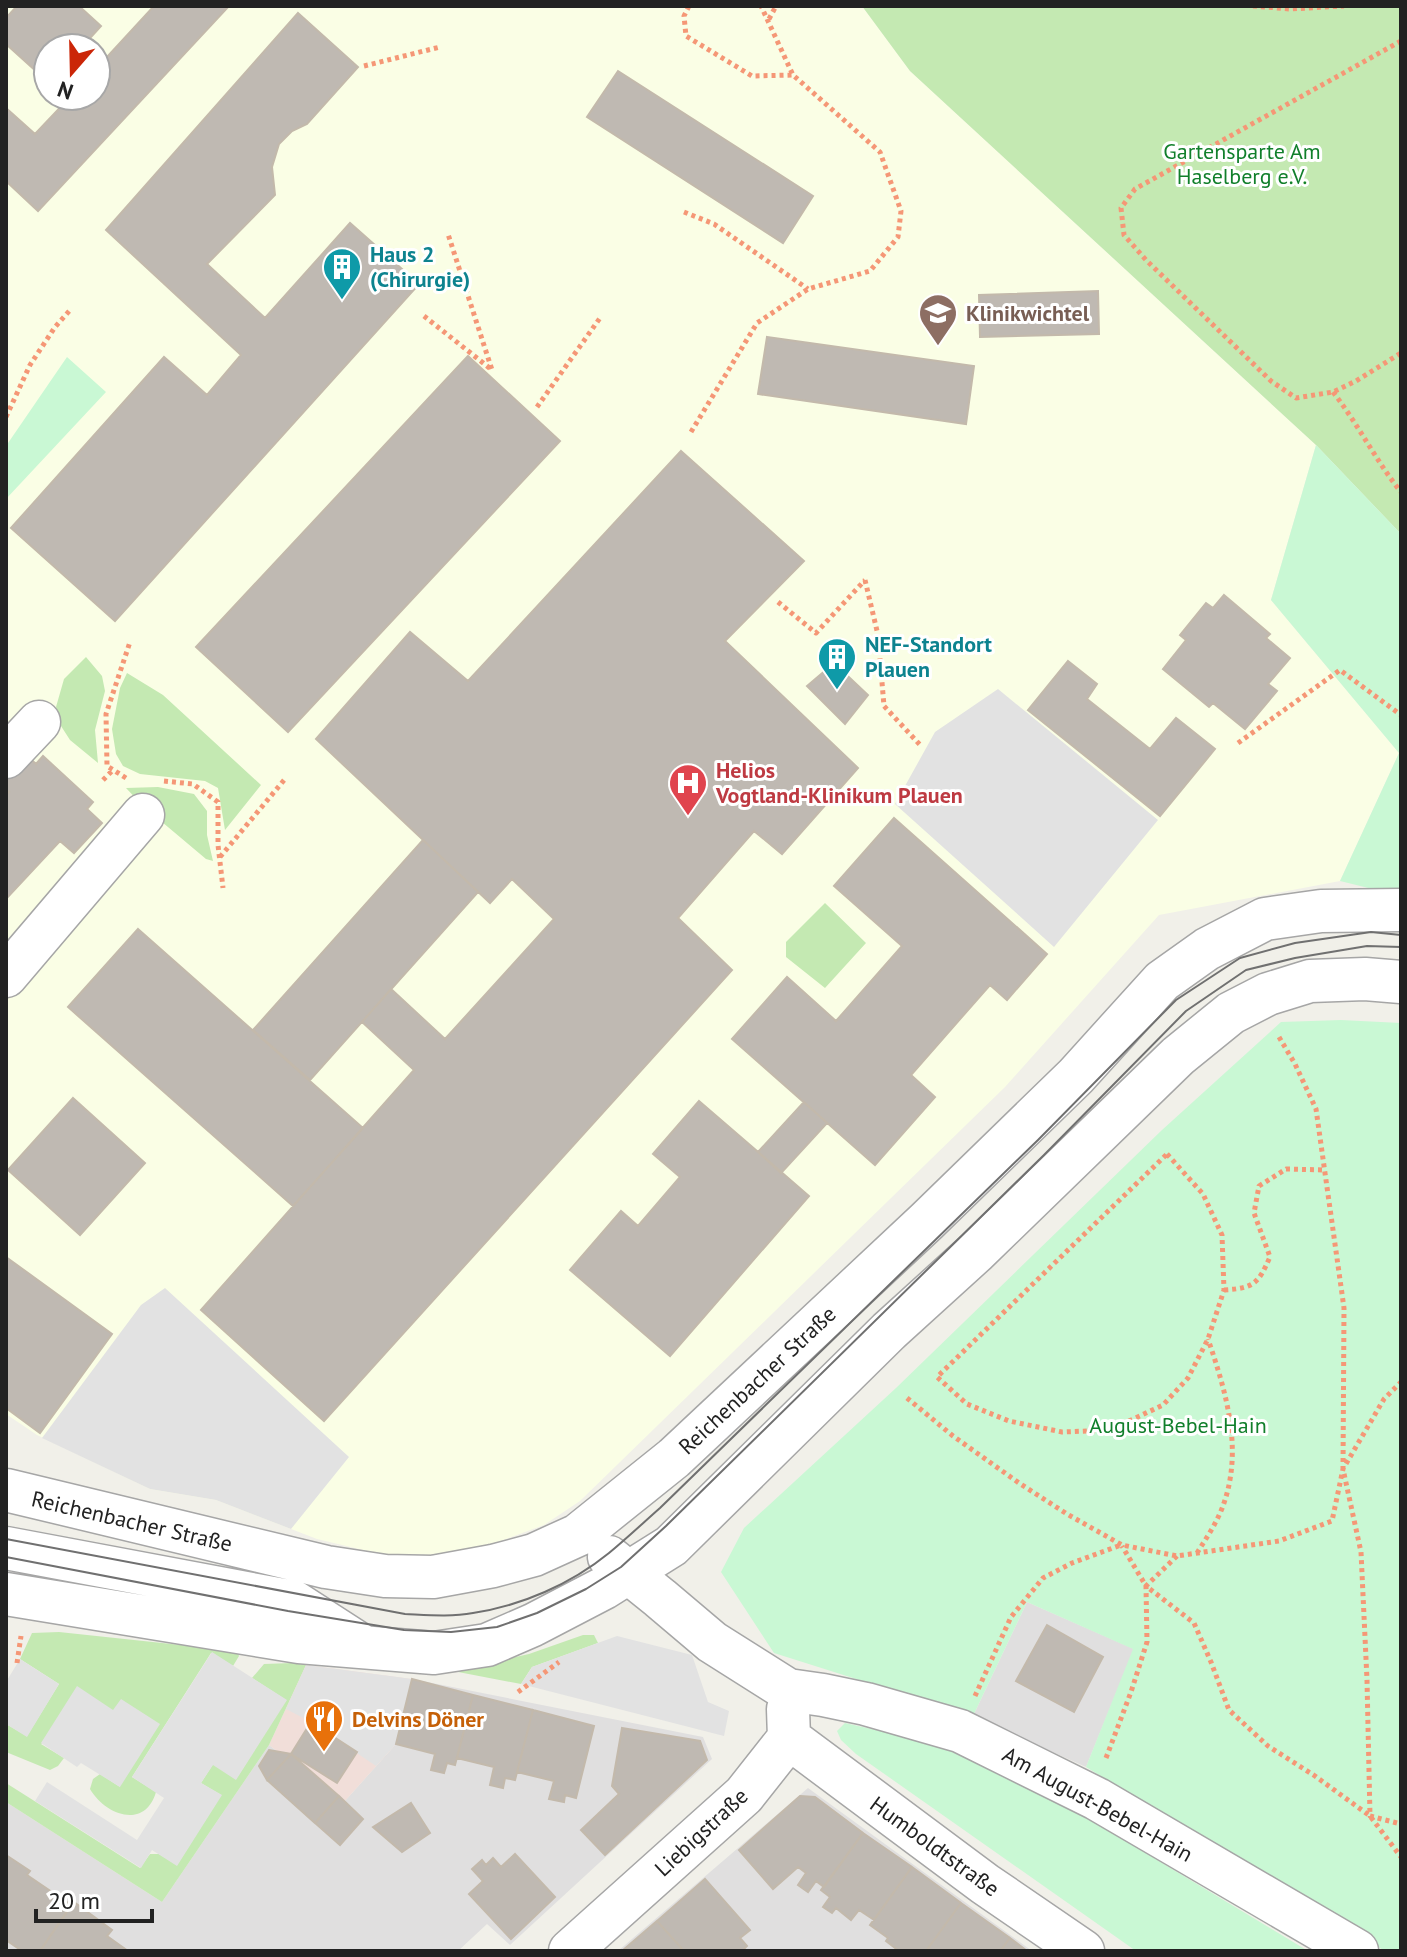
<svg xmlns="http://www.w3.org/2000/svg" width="1407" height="1957" font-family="'PT Sans',sans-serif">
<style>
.residential{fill:#e0dfdf}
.commercial{fill:#f1ded9}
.education{fill:#fafee5;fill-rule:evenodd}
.grass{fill:#c4e9b2}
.park{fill:#c9f8d4}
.parking{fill:#e2e2e2}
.building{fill:#bfb9b2;stroke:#c3b9ab;stroke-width:2}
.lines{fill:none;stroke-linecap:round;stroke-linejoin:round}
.minor-casing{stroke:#a6a6a6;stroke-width:45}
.path{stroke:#f59776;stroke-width:5;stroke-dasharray:4 4;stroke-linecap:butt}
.minor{stroke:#fff;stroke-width:42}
.tram{stroke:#707070;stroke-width:2}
.labels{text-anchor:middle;stroke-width:6;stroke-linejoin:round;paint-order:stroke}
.park-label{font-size:22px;fill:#117f2b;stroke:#fff}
.culture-label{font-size:22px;font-weight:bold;fill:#0d838f;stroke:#fff;text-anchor:start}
.education-label{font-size:22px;font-weight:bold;fill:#785e54;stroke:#fff;text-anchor:start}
.health-label{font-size:22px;font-weight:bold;fill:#be3a42;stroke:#fff;text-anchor:start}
.street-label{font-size:22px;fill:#222;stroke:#fff}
.food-label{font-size:22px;font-weight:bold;fill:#c56008;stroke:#fff;text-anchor:start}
</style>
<rect width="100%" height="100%" fill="#f1f0e9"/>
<path class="residential" d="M1027 1602 1134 1649 1086 1767 973 1716Z
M412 1679 703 1737 712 1759 510 1945 487 1924 458 1951H6V1802L162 1902 269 1745 344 1802 396 1744Z
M808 1788 1032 1951H618Z"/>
<path class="commercial" d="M306 1665 412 1679 396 1744 344 1802 269 1745Z"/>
<path class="education" d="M6 6H862L910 71 1316 445 1271 600 1399 753 1340 881 1159 915 1005 1087 580 1501 544 1525 498 1542 444 1555 380 1554 317 1539 216 1500 150 1489 37 1435 6 1414ZM48 48H96V96H48Z"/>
<path class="grass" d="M862 6H1401V534L1316 445 910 71Z
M86 657 102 676 105 691 95 730 98 763 70 740 61 726 56 707 64 679Z
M127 673 163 695 261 785 225 830 218 788 205 781 140 774 123 766 116 754 112 729 120 688Z
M158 787 194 794 207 811V835L213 861 206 859 143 806 126 788Z
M825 903 866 943 825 988 786 957V942Z
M59 1632 237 1651 239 1656 233 1666 211 1653 132 1777 156 1792C145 1830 105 1815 90 1789L93 1779 100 1774 120 1787 114 1710 41 1744 64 1758 58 1766 50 1770 6 1752V1724L27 1736 59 1684 20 1659 32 1633Z
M583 1635H594L598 1643 532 1667 521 1684 453 1671 529 1654Z
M292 1663 306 1665 269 1745 162 1902 6 1802V1783L140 1868 150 1854H159L177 1865 221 1795 201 1783 213 1764 236 1779 286 1700 252 1678 264 1664Z"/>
<path class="park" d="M67 357 106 392 6 499V446Z
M1316 445 1401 534V896L1340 881 1399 753 1271 600Z
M1341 1020 1401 1023V1951H1385L1086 1767 1133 1649 1027 1602 973 1716 774 1653 721 1572 744 1528 896 1388 1162 1130 1281 1022Z
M845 1723 929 1742 1046 1793 1308 1951H1136L856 1754 841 1740 837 1731Z"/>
<path class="parking" d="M998 689 1158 820 1054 947 895 804 935 732Z
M165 1288 349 1457 291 1529 216 1500 150 1489 42 1438 141 1305Z
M617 1636 692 1655 708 1702 729 1711 724 1736 521 1684 532 1667Z
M212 1652 287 1700 236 1780 213 1765 201 1783 222 1795 177 1866 152 1850 141 1868 35 1801 47 1782 137 1840 164 1798 132 1777Z
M20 1659 59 1684 27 1737 6 1724V1682Z
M306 1665 412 1679 396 1744 376 1766 311 1722 286 1709Z
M77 1686 113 1710 121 1699 160 1724 120 1787 81 1763 77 1767 41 1743Z"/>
<path class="building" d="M17 6H79L101 26 81 48H48V82L6 44V18Z
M154 6H229L38 211 6 181V108L35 134 71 96H96V69Z
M298 13 358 67 307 124 292 131 279 144 272 167 275 195 207 264 265 318 350 223 419 284 115 621 11 528 164 357 207 395 241 355 106 230Z
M618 71 813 196 783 243 587 117Z
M1098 291 1099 334 980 337 979 295Z
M767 337 974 366 966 424 758 394Z
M468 356 560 441 288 732 196 647Z
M681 451 804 561 725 641 858 768 782 854 754 831 678 918 732 970 324 1421 201 1310 414 1070 362 1022 391 989 445 1039 554 919 512 879 490 903 316 739 410 632 468 681Z
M1224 595 1270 634 1266 638 1290 658 1268 684 1277 691 1245 729 1213 703 1209 707 1163 669 1186 640 1180 635 1206 603 1213 608Z
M1068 661 1097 684 1087 699 1150 749 1176 718 1215 749 1160 816 1028 710Z
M834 663 868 695 845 724 807 686Z
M23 752 36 764 43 756 93 802 87 809 102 823 74 853 60 841 6 899V795L9 792 6 790V770Z
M894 818 1047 954 1007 1000 990 985 911 1075 935 1097 875 1165 732 1039 787 977 836 1021 902 946 834 886Z
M423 840 478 892 310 1080 253 1030Z
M138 929 363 1128 293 1206 68 1007Z
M73 1098 145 1163 80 1235 8 1170Z
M699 1101 809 1196 670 1356 570 1270 621 1211 638 1226 680 1177 653 1154Z
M804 1102 827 1123 781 1173 758 1152Z
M6 1257 112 1334 40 1433 6 1408Z
M1047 1625 1103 1657 1074 1712 1016 1681Z
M412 1679 473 1695 455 1765 447 1763 444 1773 431 1770 435 1754 396 1744Z
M473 1695 533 1710 515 1780 505 1778 503 1788 490 1785 494 1767 457 1758Z
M533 1710 594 1726 576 1798 565 1795 564 1802 549 1799 554 1781 517 1772Z
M311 1722 357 1752 337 1783 291 1754Z
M622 1728 700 1741 707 1760 605 1855 581 1830 619 1794 612 1786Z
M269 1750 291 1754 267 1780 259 1766Z
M291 1754 339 1796 315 1823 267 1780Z
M339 1796 363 1819 340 1845 315 1823Z
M800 1796 815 1797 863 1833 824 1887 816 1881 808 1892 798 1885 806 1873 798 1867 773 1889 739 1850Z
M411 1803 430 1833 402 1852 373 1827Z
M863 1833 912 1867 874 1920 859 1910 851 1920 836 1908 832 1913 823 1907 830 1897 821 1890Z
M515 1854 555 1897 511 1939 469 1894 483 1881 472 1869 482 1860 486 1865 493 1858 501 1867Z
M6 1855 30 1871 27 1875 71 1905 40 1951H22L6 1940Z
M912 1867 961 1903 926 1951H899L886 1941 888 1938 870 1925Z
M705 1879 750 1930 740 1938 747 1946 742 1951H684L657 1921Z
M74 1902 112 1930 107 1936 128 1951H40Z
M961 1903 1010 1938 1000 1951H926Z
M657 1921 684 1951H622Z
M1010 1938 1027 1951H1000Z"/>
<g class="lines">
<g class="minor-casing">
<path id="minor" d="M6 757 39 722
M6 976 143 815
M6 1490 326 1567 385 1576 433 1577 493 1566 534 1555 578 1535 674 1458 927 1221 1076 1076 1162 981 1207 949 1265 919 1321 911 1401 910
M6 1548 294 1602 359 1644
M609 1557 660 1598 712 1642 788 1690 823 1695 866 1704 960 1731 1097 1799 1357 1951
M6 1594 299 1642 434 1653 487 1645 533 1625 604 1588 671 1546 889 1331 976 1252 1178 1056 1231 1013 1268 994 1310 981 1365 979 1401 982
M789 1738 985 1884 1083 1951
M570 1951 744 1795 789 1738 788 1709"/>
</g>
<path class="path" d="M689 6 684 16 686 36 752 76 793 75
M1253 6 1290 9 1344 6
M769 19 776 6
M1401 41 1135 189 1121 208 1124 235 1146 260 1271 381 1296 398 1333 392 1356 381 1401 353
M364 66 440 47
M684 212 714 224 808 289
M424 316 492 370 448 234
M1333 392C1358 424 1376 461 1401 492
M537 407 600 318
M6 417 30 365 55 327 71 309
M691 432 757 323 808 289 870 271 898 237 901 211 880 152 793 75 761 6
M865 580 878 635 884 706 922 747
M778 602 816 633 865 580
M1238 743 1340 670 1401 715
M126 778 107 766 106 714 130 642
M103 780 113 770
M164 781 193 784 218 802V845L223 888
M220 857 285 779
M1279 1037 1295 1064 1316 1109 1344 1308 1343 1469 1361 1552 1367 1680 1370 1816 1401 1824
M1167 1154 1203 1194 1222 1235 1224 1290 1208 1339 1188 1378 1163 1405 1110 1430 1062 1432 1009 1421 967 1404 937 1377Z
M1224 1290C1254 1288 1258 1284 1270 1257L1254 1213 1259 1186 1286 1169 1325 1170
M907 1398 953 1436 1019 1483 1067 1514 1122 1545 1177 1556 1279 1541 1332 1521 1343 1469 1384 1399 1401 1382
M1197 1553C1207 1537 1218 1521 1224 1503 1243 1448 1226 1392 1208 1339
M1177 1556 1146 1586 1194 1623 1211 1662 1229 1710 1268 1746 1315 1776 1370 1816 1401 1857
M17 1663 21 1636
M518 1692 559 1662
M975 1696 1011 1617 1043 1578 1072 1563 1121 1545
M1106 1758 1131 1692 1147 1642 1146 1586 1122 1546"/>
<use href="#minor" class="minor"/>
<path class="tram" d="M6 1539 405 1614C428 1615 451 1617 473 1613 521 1606 571 1584 609 1553 626 1539 643 1523 660 1508L1038 1140 1176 1000 1240 958 1295 943 1371 932 1401 935
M6 1557 288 1611 404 1630 451 1632 497 1627 537 1613 586 1589 621 1567 666 1526 1044 1155 1186 1011 1246 970 1295 958 1367 946 1401 947"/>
</g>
<defs>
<g id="building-pin" transform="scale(2)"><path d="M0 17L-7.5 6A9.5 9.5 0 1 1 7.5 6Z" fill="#0f9aa8" stroke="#fff"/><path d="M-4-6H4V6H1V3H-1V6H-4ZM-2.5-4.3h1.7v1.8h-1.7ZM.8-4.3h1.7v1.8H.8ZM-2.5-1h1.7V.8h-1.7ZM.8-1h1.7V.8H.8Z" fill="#fff"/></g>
<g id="school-pin" transform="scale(2)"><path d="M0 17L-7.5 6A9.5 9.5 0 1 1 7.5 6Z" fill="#8d6e63" stroke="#fff"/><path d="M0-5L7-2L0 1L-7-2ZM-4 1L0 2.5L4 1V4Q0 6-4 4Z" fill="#fff"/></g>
<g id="hospital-pin" transform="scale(2)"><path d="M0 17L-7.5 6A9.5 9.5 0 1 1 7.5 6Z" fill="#e0444e" stroke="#fff"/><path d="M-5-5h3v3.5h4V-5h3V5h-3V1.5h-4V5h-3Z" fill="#fff"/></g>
<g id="restaurant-pin" transform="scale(2)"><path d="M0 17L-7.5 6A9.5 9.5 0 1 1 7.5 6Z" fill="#e8710a" stroke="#fff"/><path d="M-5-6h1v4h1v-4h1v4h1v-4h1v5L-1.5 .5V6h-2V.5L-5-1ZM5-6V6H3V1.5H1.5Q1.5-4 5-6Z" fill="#fff"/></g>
</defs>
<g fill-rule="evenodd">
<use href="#building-pin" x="342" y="267"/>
<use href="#school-pin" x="938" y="313"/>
<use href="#building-pin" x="837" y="657"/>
<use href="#hospital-pin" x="688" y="783"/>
<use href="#restaurant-pin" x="324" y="1719"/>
</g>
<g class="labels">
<g class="park-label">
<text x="1242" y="159">Gartensparte Am<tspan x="1242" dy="25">Haselberg e.V.</tspan></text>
<text x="1178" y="1433">August-Bebel-Hain</text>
</g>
<g class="culture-label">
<text x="370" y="262">Haus 2<tspan x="370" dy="25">(Chirurgie)</tspan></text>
<text x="865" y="652">NEF-Standort<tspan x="865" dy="25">Plauen</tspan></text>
</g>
<g class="education-label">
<text x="966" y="321">Klinikwichtel</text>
</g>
<g class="health-label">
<text x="716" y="778">Helios<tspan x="716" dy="25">Vogtland-Klinikum Plauen</tspan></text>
</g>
<g class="street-label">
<text transform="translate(757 1380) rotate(-43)" y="8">Reichenbacher Straße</text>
<text transform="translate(132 1521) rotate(13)" y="8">Reichenbacher Straße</text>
<text transform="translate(1098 1804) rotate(29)" y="8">Am August-Bebel-Hain</text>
<text transform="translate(701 1832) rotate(-43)" y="8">Liebigstraße</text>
<text transform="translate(935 1846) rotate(36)" y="8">Humboldtstraße</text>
</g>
<g class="food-label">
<text x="352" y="1727">Delvins Döner</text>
</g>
</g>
<rect width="1407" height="1957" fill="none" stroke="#222222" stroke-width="16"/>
<g transform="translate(72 72) rotate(200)"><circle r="38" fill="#ffffff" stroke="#a7a7a7" stroke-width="2"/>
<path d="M0-6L14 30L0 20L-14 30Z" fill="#cb2608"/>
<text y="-12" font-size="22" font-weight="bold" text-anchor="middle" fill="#222222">N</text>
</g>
<path d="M36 1909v12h116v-12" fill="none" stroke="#222222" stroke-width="4"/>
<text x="48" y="1909" font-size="24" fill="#222222" stroke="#ffffff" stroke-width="6" paint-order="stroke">20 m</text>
</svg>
